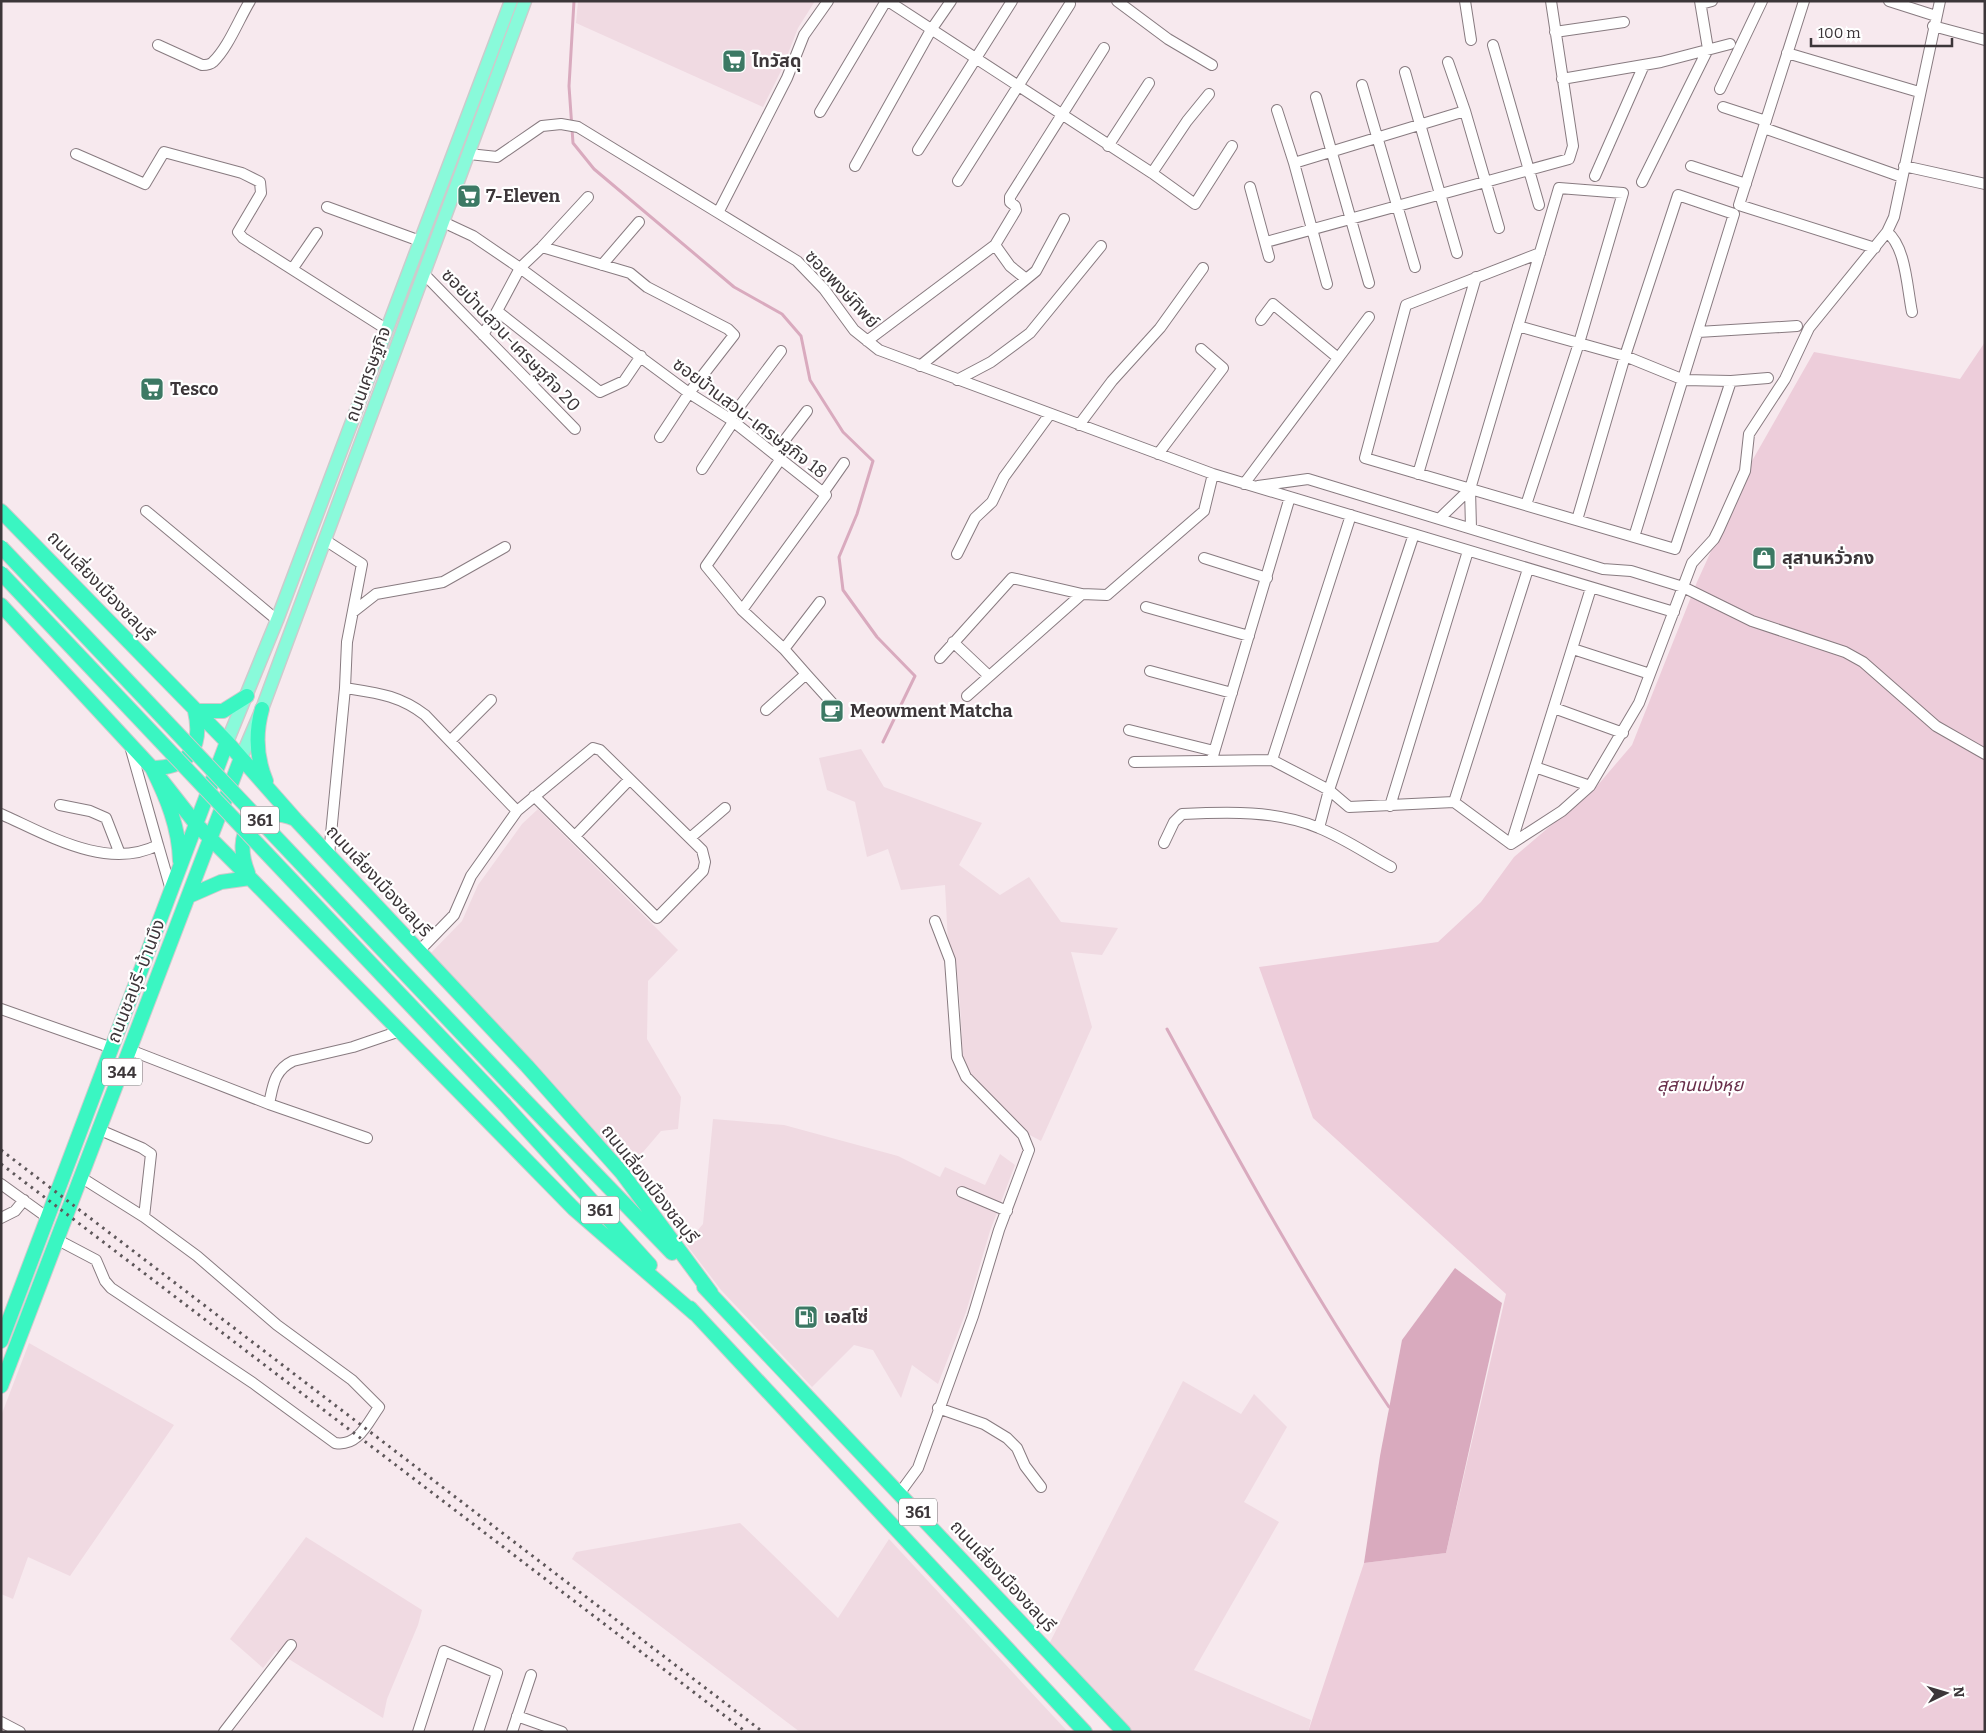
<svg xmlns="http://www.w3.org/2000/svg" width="1986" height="1733" font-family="Bitter,'Noto Sans Thai',serif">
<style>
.built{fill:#f0dae2}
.green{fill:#edcdda}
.water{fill:#d9aabe}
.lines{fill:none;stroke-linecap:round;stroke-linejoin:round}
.stream{stroke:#d9aabe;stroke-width:3}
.minor-casing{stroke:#887b80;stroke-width:12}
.major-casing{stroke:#cccbcc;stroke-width:15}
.highway-casing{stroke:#cccbcc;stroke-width:16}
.minor{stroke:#fff;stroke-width:10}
.major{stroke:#89fada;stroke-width:12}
.highway{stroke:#3af6c2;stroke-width:14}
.rail{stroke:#5e575a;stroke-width:3;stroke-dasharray:2.5 5;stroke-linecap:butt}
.highway-bridge-casing{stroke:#cccbcc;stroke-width:16;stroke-linecap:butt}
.highway-bridge{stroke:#3af6c2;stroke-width:14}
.labels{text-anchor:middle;stroke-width:4.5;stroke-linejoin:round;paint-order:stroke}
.shield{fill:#fff;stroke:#767274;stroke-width:1}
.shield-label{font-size:16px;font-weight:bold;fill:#3c3639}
.poi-label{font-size:18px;font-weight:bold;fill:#3c3639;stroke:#fff;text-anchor:start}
.street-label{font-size:18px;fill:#3c3639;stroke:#fff}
.park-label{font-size:18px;font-style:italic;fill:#682e4a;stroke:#fff}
</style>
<rect width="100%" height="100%" fill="#f7e9ee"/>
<path class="built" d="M578 1H815L798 28 782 69 763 107 576 23Z
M861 749 884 787 982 823 959 865 1000 895 1029 877 1061 922 1118 928 1102 955 1071 952 1092 1027 1041 1141 1028 1134 972 1077 963 1057 960 1005 956 962 948 943 945 885 901 890 888 849 867 857 855 802 827 790 819 758Z
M538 809 678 950 648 981 647 1039 681 1097 678 1129 661 1131 626 1172 429 955 462 921 478 885 522 824Z
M713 1119 784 1125 898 1156 940 1177 945 1167 985 1185 1000 1154 1015 1165 990 1231 966 1312 938 1384 912 1365 901 1398 873 1350 854 1345 812 1387 721 1290 686 1244 703 1224Z
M29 1343 174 1425 70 1576 28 1557 13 1599 1 1594V1416Z
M1183 1381 1241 1414 1254 1394 1287 1427 1244 1502 1279 1522 1194 1670 1311 1720 1308 1732H1122L1046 1650Z
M740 1523 838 1618 889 1539 1068 1732H800L572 1559 576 1552Z
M306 1537 422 1610 418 1625 387 1699 383 1718 276 1651 263 1668 230 1639Z"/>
<path class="green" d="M1985 342V1732H1308L1364 1563 1446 1553 1506 1294 1313 1118 1259 967 1438 942 1481 902 1514 857 1597 786 1632 745 1697 582 1752 461 1814 352 1960 379Z"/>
<path class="water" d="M1455 1268 1502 1303 1446 1553 1364 1563 1380 1456 1402 1340Z"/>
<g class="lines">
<path class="stream" d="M574 1 569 86 573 143 594 169 734 287 782 314 801 336 810 380 843 432 873 461 857 514 839 557 843 590 877 637 915 676 883 742
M1167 1029C1237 1157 1307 1286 1389 1407"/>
<g class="minor-casing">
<path id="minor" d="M888 1 1152 173 1195 204 1232 146
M1117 1 1168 39 1212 65
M1465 1 1471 40
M1804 1 1739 205 1875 248
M1889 1 1936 16
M1701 4 1712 1
M1933 26 1985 40
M1555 32 1624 22
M158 45 202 65C206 65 210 65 213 62 228 48 239 19 250 1
M1493 45 1539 205
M1787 53 1919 92
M1448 62 1465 111 1499 228
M1405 72 1457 253
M1562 79 1661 62 1730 44
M1362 85 1415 267
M1720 89 1762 1
M1316 97 1369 283
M1723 107 1766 121
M1277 110 1294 163 1327 284
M820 112 886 1
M1764 128 1902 177
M1108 146 1149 83
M918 150 1012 1
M76 154 145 184 164 152 242 173 260 182 261 193 238 232 243 238 386 329
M469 154 497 157 542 126 561 124 578 127 797 261 824 289 854 330 879 350 1213 474 1674 612
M1294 163 1465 111
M855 166 931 30 951 1
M1691 166 1746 184
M1904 166 1985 184
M1152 173 1187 121 1209 94
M1595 176 1644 65
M958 181 1070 4
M1642 182 1708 49 1700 1
M1250 187 1269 257
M327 207 420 241
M719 211 787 78 804 35 828 1
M443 222 473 236 520 268 689 393 730 419 826 495 742 610 784 649 806 674 766 710
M1887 232C1906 247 1907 288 1912 312
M1266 242 1569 159 1573 146 1551 1
M995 245 1010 266 1026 279
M542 247 588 197
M1540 253 1406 305 1365 458 1675 549 1731 381
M602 265 639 222
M293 268 317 233
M424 274 575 429
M1261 320 1273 304 1338 358
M1518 326 1625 356 1684 380 1731 381 1768 378
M1698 332 1797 326
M483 335 497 311
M867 341 995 245 1016 210 1015 206 1010 202V197L1104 48
M641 356 624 381 600 392 497 311 520 268 542 247 630 273 647 287 728 329 734 335 689 393 660 437
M920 366 1036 271 1064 219
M957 380 991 362 1030 333 1101 246
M730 419 781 351
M1079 425 1112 381 1160 328 1203 268
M774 454 807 411
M1158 454 1223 368 1201 349
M702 469 733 422
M1418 474 1476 277
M1244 484 1369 317
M1258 486 1308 479 1603 569 1631 571 1683 587 1752 621 1845 652 1863 662 1936 726 1985 754
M1470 489 1559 188 1623 193 1579 343 1526 505
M823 493 844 463
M146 511 277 620
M1440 518 1470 489 1471 528
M1577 520 1625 356 1678 195 1734 214 1634 537
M325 540 362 564 347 642 345 688 329 855
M957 554 975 518 992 502 1004 477 1050 414
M1204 558 1267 578
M1146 607 1249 636
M742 610 706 566 780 460
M353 612 376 594 443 582 505 547
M953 642 989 676
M784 649 820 602
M1573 649 1650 674
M940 658 1012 578 1082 594 1107 595 1204 511 1213 474
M1150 671 1232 693
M806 674 834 705
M345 688C377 693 399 695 425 715L517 811
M967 696 1082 594
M1554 708 1623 733
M1129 730 1214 751
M450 741 491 700
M1212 759 1290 497
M1272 760 1351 515
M1134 762 1272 760 1329 790 1349 807 1454 802 1511 844
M1535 767 1590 786
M1454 802 1528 569
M60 805 90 811 106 818 120 854
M1390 806 1468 551
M1 814C48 835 107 871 158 845L130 746
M1319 828 1329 790 1414 534
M575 836 629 780
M690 838 725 808
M1164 843 1174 822 1182 814C1227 812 1277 810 1319 828 1344 838 1367 854 1391 867
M1511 844 1562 811 1590 786 1639 703 1692 563 1714 539 1719 529 1745 471 1749 434 1785 379 1809 328 1887 232 1894 217 1940 1
M1511 844 1591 588
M158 845 171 890
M419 951 454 915 471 876 517 811 593 748 600 750 702 850 705 862 703 871 657 918 534 796
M1 1009 112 1048
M130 1050 269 1104 367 1138
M269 1104C273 1086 274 1070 293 1061L353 1047 400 1031
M82 1178 144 1217
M1 1184 48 1218
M962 1192 1007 1211
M1 1218 15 1211 24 1200
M58 1240 96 1260 105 1281 111 1288 253 1383 335 1443C358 1447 367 1424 379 1407L352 1380 277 1325 197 1256 144 1217 151 1154 142 1148 100 1130
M938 1408 984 1424 1007 1438 1017 1448 1025 1466 1041 1487
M899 1494 918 1468 973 1316 999 1230 1029 1150 1023 1135 966 1077 957 1057 950 960 935 921
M517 1716 562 1732
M1 1722 20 1732
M224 1732 291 1645
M418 1732 444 1651 497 1673 478 1732
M512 1732 531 1675"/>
</g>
<g class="major-casing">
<path id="major" d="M227 742 277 620 511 1
M241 758 262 709 525 1"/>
</g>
<g class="highway-casing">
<path id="highway" d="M1 511 227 742 295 819 527 1066 622 1173 711 1293
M1 605 152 768 196 824 250 878 574 1209 695 1314
M262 709C255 734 256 757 266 781
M195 711H223L247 696
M180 861C179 827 167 798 152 768 190 768 203 746 195 711
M248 873C232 834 252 802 295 819
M189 896 221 882 250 878
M519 1094 672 1253
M505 1105 650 1265
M704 1287 1124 1732
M690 1308 1085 1732
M1 1341 227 742
M1 1386 241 758"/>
</g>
<use href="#minor" class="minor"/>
<use href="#major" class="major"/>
<use href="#highway" class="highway"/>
<path class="rail" d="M1 1150 763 1732
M1 1164 746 1732"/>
<g class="highway-bridge-casing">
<path id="highway-bridge" d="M1 547 519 1094
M1 573 505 1105"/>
</g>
<use href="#highway-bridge" class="highway-bridge"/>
</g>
<defs>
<g id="supermarket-square" transform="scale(1.25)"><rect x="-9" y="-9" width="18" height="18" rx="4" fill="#3c7964" stroke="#fff"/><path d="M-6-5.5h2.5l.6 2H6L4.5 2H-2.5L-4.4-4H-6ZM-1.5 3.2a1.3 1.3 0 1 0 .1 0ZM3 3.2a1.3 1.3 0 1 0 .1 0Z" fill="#fff"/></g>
<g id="shop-square" transform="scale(1.25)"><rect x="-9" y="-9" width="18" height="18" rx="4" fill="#3c7964" stroke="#fff"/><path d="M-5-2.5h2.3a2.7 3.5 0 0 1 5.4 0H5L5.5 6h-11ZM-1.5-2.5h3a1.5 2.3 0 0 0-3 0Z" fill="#fff"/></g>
<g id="cafe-square" transform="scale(1.25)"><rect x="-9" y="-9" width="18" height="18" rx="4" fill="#3c7964" stroke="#fff"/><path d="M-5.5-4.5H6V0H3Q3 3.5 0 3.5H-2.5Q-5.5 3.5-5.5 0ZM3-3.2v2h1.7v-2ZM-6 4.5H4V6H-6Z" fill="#fff"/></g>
<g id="fuel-square" transform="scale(1.25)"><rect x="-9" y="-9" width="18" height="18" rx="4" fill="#3c7964" stroke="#fff"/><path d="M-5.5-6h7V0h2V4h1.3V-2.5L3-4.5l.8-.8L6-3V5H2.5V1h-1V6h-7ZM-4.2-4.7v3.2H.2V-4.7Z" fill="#fff"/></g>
</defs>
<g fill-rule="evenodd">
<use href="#supermarket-square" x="734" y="61"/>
<use href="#supermarket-square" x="469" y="196"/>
<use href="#supermarket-square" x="152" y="389"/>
<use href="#shop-square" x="1764" y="558"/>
<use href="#cafe-square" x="832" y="711"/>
<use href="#fuel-square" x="806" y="1317"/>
</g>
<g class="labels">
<g class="shield">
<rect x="241" y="806.5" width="38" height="27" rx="4"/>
<rect x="102" y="1058.5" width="40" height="27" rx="4"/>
<rect x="581" y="1196.5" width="38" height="27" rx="4"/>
<rect x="899" y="1498.5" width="38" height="27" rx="4"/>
</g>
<g class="shield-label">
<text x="260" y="826">361</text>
<text x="122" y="1078">344</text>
<text x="600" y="1216">361</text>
<text x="918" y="1518">361</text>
</g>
<g class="poi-label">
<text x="752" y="67">ไทวัสดุ</text>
<text x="486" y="202">7-Eleven</text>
<text x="170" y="395">Tesco</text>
<text x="1782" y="564">สุสานหวั่วกง</text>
<text x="850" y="717">Meowment Matcha</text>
<text x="824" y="1323">เอสโซ่</text>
</g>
<g class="street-label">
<text transform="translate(842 289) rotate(47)" y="6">ซอยพงษ์ทิพย์</text>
<text transform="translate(511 340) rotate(46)" y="6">ซอยบ้านสวน-เศรษฐกิจ 20</text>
<text transform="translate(368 374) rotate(-70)" y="6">ถนนเศรษฐกิจ</text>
<text transform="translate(750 418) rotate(37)" y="6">ซอยบ้านสวน-เศรษฐกิจ 18</text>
<text transform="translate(101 586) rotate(46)" y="6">ถนนเลี่ยงเมืองชลบุรี</text>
<text transform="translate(379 881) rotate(47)" y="6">ถนนเลี่ยงเมืองชลบุรี</text>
<text transform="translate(136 981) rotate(-69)" y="6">ถนนชลบุรี-บ้านบึง</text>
<text transform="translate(650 1184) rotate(52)" y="6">ถนนเลี่ยงเมืองชลบุรี</text>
<text transform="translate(1003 1576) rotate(47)" y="6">ถนนเลี่ยงเมืองชลบุรี</text>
</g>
<g class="park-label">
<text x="1700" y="1091">สุสานเม่งหุย</text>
</g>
</g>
<rect width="1986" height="1733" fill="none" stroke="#3c3639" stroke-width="5"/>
<g transform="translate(1946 1693) rotate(85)" stroke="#ffffff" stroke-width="4" paint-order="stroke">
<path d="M0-4L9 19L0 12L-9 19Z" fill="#3c3639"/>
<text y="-8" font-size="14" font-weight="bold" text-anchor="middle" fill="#3c3639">N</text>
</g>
<path d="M1811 38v8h141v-8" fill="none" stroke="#3c3639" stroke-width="2.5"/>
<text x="1818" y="38" font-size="15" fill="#3c3639" stroke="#ffffff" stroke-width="4" paint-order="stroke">100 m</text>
</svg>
